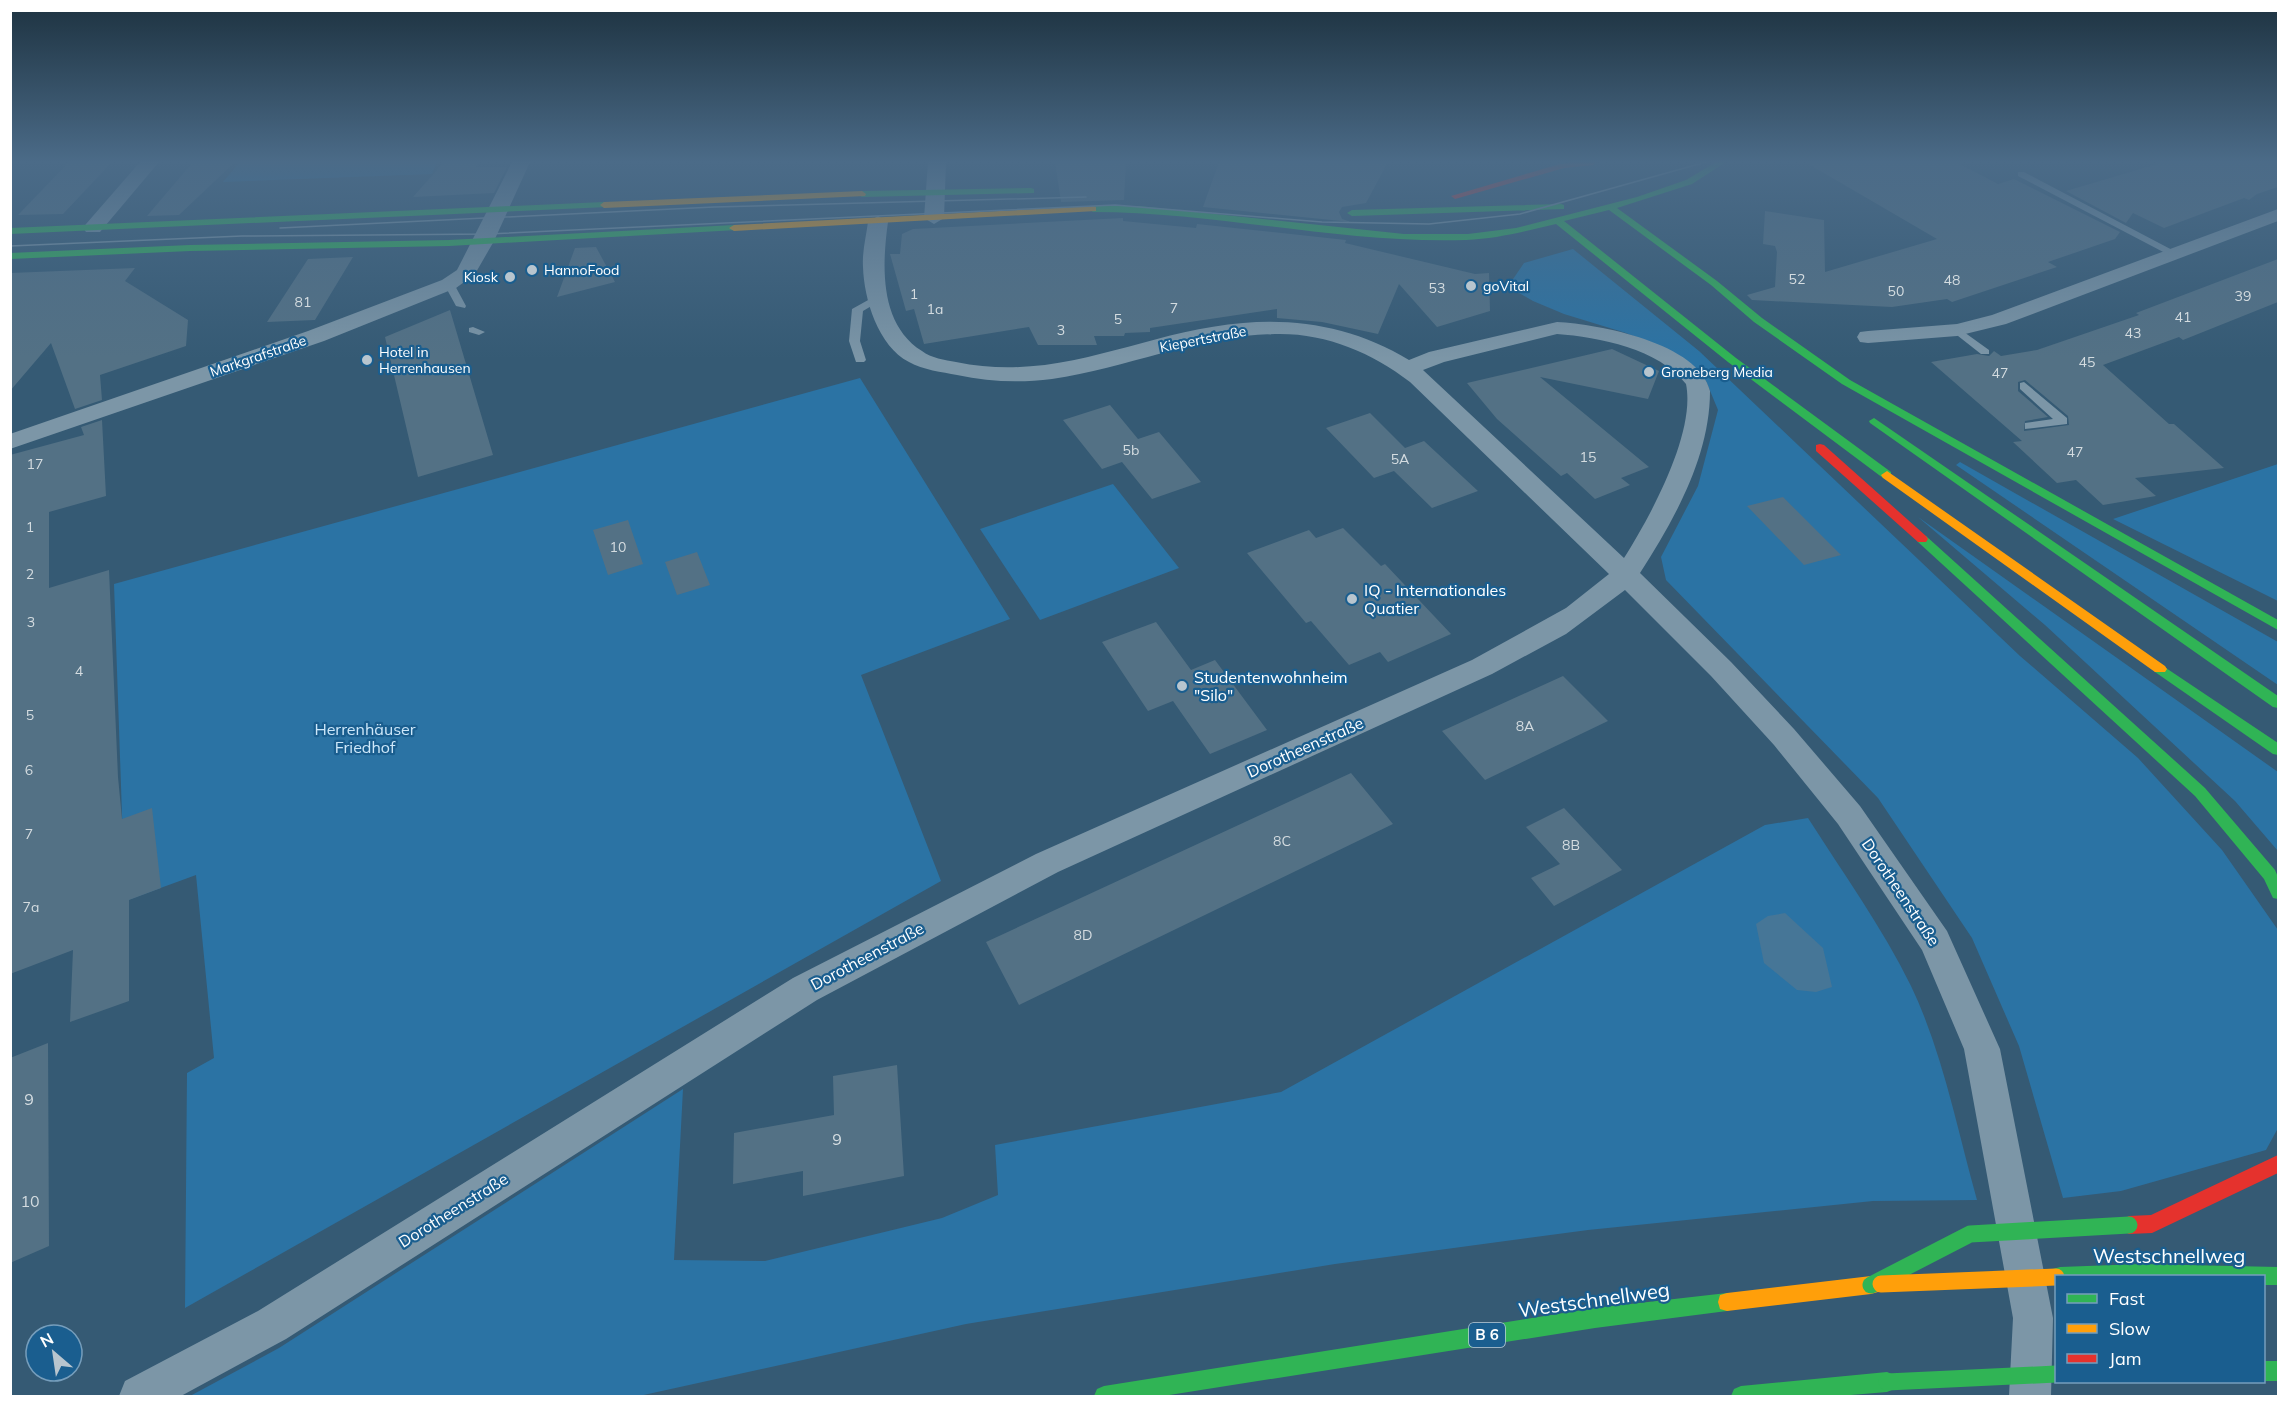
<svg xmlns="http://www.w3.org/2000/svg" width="2289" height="1407" font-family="Mulish,sans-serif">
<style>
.green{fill:#2b73a4}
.water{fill:#467697}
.building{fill:#537185;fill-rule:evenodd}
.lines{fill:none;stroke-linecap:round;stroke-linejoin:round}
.lane{fill:#7c96a7;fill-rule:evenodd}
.street{fill:#7c96a7;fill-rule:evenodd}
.fast{fill:#30b455;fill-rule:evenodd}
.slow{fill:#ff9f0a;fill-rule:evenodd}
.jam{fill:#e5322d;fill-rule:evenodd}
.tram{stroke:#7d96a7;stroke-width:1.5}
.fast-bridge{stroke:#30b455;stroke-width:17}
.slow-bridge{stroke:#ff9f0a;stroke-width:17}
.poi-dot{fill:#b8c5ce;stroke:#1a5e8f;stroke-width:2}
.labels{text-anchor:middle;stroke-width:4.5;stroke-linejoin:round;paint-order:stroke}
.far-poi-label{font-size:14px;fill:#fff;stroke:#1a5e8f;text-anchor:start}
.number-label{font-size:14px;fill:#d4dce0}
.far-street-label{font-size:14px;fill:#fff;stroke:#1a5e8f}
.shield{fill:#1a5e8f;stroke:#bacfdd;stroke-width:1.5}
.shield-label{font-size:15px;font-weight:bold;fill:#fff}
.poi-label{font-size:16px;fill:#fff;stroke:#1a5e8f;text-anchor:start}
.park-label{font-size:16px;fill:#cee8fa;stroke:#1a5e8f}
.street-label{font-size:16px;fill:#fff;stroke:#1a5e8f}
.near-number-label{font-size:16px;fill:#d4dce0}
.near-street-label{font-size:20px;fill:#fff;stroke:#1a5e8f}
</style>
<rect width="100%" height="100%" fill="#355a74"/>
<path class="green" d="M240 162H437L432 174 223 182Z
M1573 249 1699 351 2020 656 2138 758 2222 850 2278 930V1128L2266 1150 2121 1191 2063 1198 2019 1046 1972 938 1878 798 1666 580 1661 557 1698 486 1718 410 1706 381 1684 362 1655 345 1626 333 1564 314 1533 301 1512 289 1509 285 1524 263Z
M860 378 1010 619 861 675 941 881 185 1308 187 1073 214 1058 196 875 125 901 114 584Z
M1960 462 2278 642V685L1956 465Z
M2278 464V601L2113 519Z
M1113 484 1179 568 1040 620 980 529Z
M1918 517 2278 772V851L2235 801 2045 625Z
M1808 818C1843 873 1882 927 1911 986 1943 1053 1957 1129 1977 1200L1873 1201 1588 1230 1335 1264 966 1324 639 1396H190L279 1348 683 1089 674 1260 765 1261 942 1218 998 1195 995 1145 1281 1092 1765 825Z"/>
<path class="water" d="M1785 913 1823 948 1832 987 1816 992 1797 990 1764 963 1756 924 1768 916Z"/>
<path class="building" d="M69 162H112L63 214 18 215Z
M193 162H235L179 215 147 216Z
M444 162H478L476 167H507L494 193 413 197Z
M1055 162H1126L1124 200 1061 202Z
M1219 162H1388L1366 203 1342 207 1339 212 1342 219 1351 222 1203 207Z
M1805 162H1956L1998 184 2014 179 2120 232 2115 239 2048 262 2057 267 1952 302 1947 299 1892 307 1752 300 1747 295 1775 287 1777 252 1775 246 1763 244 1765 211 1824 220 1825 272 1937 239Z
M2164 162H2278V187L2257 194 2249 200 2244 198 2164 228 2133 213 2126 223 2066 191Z
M1123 218V221L1196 228 1197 224 1346 240 1345 243 1475 274 1489 273 1490 311 1437 327 1399 284 1378 334 1322 322 1277 318V309L1150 328V332L1125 333 1124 336H1094L1097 345H1038L1029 327 924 344 914 309 906 311 890 254H900L902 234 913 229Z
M596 247 615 282 557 297 575 248Z
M353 257 315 320 267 322 308 259Z
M2278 259V302L2183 340 2179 337 2103 365 2169 424H2174L2224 468 2135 478 2156 496 2103 505 2076 480 2057 483 2013 442 2022 441 1931 362 1977 354 1989 356 1994 351 2001 356 2037 350 2139 315 2136 313ZM2025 380 2068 416 2069 425 2024 431 2025 421 2048 417 2018 391V382Z
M135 268 125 281 188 320 186 346 100 375 102 400 75 409 51 343 10 391V273Z
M450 310 493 455 418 477 385 337Z
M1612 349 1659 371 1648 399 1540 377 1649 467 1621 478 1630 485 1595 499 1567 473 1561 476 1497 419 1467 383Z
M1110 405 1138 439 1159 432 1201 482 1152 499 1122 462 1102 469 1063 420Z
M1370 413 1405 448 1424 441 1478 491 1432 508 1394 471 1374 478 1326 428Z
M102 420 106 496 49 512V588L109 570 118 777 122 819 152 808 161 888 129 900V1001L70 1022 73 950 10 974V455L84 435 81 427Z
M1783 497 1841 555 1804 565 1747 506Z
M628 520 643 564 608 575 593 530Z
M1343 528 1381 566 1385 564 1451 634 1388 662 1380 652 1349 665 1311 621 1306 623 1247 553 1309 530 1316 538Z
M697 552 710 585 677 595 665 562Z
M1156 622 1191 670 1215 660 1267 730 1210 754 1173 701 1148 711 1102 642Z
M1563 676 1608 721 1485 780 1442 731Z
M1351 773 1393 824 1019 1005 986 942Z
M1564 808 1622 870 1554 906 1531 878 1560 864 1526 827Z
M48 1043 49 1246 10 1263V1058Z
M897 1065 904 1176 803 1196V1171L733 1184 734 1133 834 1115 833 1076Z"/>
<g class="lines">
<path class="lane" d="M2018 172H2024L2178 253 2169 255 2018 176Z
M449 281 453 282 466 306 465 308 456 306 444 284Z
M879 294 883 295V299L863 311 860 341 866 360 864 362H856L849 341 852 309Z
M473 327 485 332 479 335 469 332V328Z
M1957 327 1989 350V354H1981L1953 332V328Z
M2024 382 2067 418V424L2025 429V423L2053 419 2020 389V383Z"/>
<path class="street" d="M140 162H159L100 232H86L83 228 86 224Z
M512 162H530L494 241 475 274 456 288 324 341 10 449V434L308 331 442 280 457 270Z
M928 162H946L944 218 934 224 924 218Z
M2278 209V221L2006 324 1957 336 1868 343 1860 342 1857 337 1860 332 1868 331 1957 324 1992 315Z
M878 216 888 222C882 265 879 324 922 351 931 358 945 360 956 362 1062 384 1142 331 1243 323 1301 318 1358 329 1409 360L1429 352 1557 322C1599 324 1699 343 1710 391 1710 457 1674 520 1640 573L1731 662 1794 729 1860 806 1947 931 2000 1049 2053 1318 2051 1396H2009L2013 1318 1964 1049 1922 950 1838 824 1774 745 1711 676 1625 590 1566 634 1492 674 1058 872 817 1000 286 1339 181 1396H119L125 1381 258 1311 793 978 1036 854 1472 660 1566 608 1609 574 1410 382C1372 353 1328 334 1280 334 1201 334 1129 368 1052 379 1020 383 989 382 957 375 942 372 923 370 909 362 878 346 864 299 863 267 862 252 866 237 868 222ZM1557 334C1599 337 1659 349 1686 384 1696 433 1650 517 1624 558L1423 370 1444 362Z"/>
<path class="fast" d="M1716 162H1726L1692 184 1617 208 1717 281 1762 318 1850 380 2278 620V630L1842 384 1754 322 1711 285 1609 210 1564 221 1736 358 1891 472V478H1883L1728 362 1556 224C1526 231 1497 239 1466 240 1341 244 1218 212 1093 212L1089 209 1093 206H1139L1404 234H1468L1516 228 1637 197 1686 180Z
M1031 188 1034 189V193L862 197 858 194 862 191Z
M604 202 608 205 607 207 10 234V228Z
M1561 204 1564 205V209L1352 216 1347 213 1352 210Z
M734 225 739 228 737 230 449 246 190 251 10 259V253L190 245 449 240Z
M1874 418 2278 696V708L2273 707 1870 423 1869 421Z
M1922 535 1926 536 2205 788 2275 870 2278 877V899L2273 898 2264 879 2195 796 1918 542 1916 539 1918 536Z
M2160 664 2278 743V755L2273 754 2155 672 2153 669Z
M2141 1264 2278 1267V1285H2264V1276H2056V1284L2053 1283 2051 1276 2053 1269 2060 1267Z
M1727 1293 1734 1295 1736 1302 1734 1309 1727 1311 1595 1328 1163 1396H1094L1097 1389 1104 1386 1595 1308Z
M2264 1361H2278V1381H2264Z
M1887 1372 1894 1375 1897 1382 1894 1389 1887 1392 1839 1396H1731L1734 1389 1741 1386Z"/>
<path class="slow" d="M862 191 866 194 865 196 604 208 600 205 604 202Z
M1093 206 1096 207V211L734 231 729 228 734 225Z
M1887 471 2165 666 2167 669 2165 672H2155L1883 478 1881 475Z
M1871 1276 1878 1278 1880 1285 1878 1292 1871 1294 1727 1311 1720 1309 1718 1302 1720 1295 1727 1293Z"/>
<path class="jam" d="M1575 162H1597L1593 165 1564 168 1455 199 1451 196 1560 164Z
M1820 444 1824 445 1926 536 1928 539 1926 542H1918L1816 451V445Z
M2278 1155V1173L2152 1233 2129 1234 2123 1231 2120 1225 2123 1219 2129 1216 2151 1215Z"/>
<path class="tram" d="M280 228 714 207 1086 197
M10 246 242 236 488 234 1115 205 1322 222 1429 224 1520 214 1706 162"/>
<path class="fast-bridge" d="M1871 1285 1970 1234 2129 1225
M1887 1382 2056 1374"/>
<path class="slow-bridge" d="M1881 1284 2056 1277"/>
</g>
<linearGradient id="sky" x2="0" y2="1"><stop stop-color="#1d3240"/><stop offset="0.45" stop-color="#4b6b88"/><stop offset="1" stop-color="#4b6b88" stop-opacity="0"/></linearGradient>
<rect width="2289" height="359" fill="url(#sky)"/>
<g class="poi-dot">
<circle cx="532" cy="270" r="6"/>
<circle cx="510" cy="277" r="6"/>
<circle cx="1471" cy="286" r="6"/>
<circle cx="367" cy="360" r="6"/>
<circle cx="1649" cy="372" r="6"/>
<circle cx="1352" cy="599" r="6"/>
<circle cx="1182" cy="686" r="6"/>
</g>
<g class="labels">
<g class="far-poi-label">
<text x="544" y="275">HannoFood</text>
<text x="498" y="282" text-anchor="end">Kiosk</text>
<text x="1483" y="291">goVital</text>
<text x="379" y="357">Hotel in<tspan x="379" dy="16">Herrenhausen</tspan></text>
<text x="1661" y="377">Groneberg Media</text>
</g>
<g class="number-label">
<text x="1797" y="284">52</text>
<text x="1952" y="285">48</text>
<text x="1437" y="293">53</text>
<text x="1896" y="296">50</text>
<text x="914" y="299">1</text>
<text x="2243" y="301">39</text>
<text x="303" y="307">81</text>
<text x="1174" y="313">7</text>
<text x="935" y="314">1a</text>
<text x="2183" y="322">41</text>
<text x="1118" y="324">5</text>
<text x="1061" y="335">3</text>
<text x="2133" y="338">43</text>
<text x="2087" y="367">45</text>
<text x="2000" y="378">47</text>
<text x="1131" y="455">5b</text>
<text x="2075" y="457">47</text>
<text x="1588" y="462">15</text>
<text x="1400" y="464">5A</text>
<text x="35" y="469">17</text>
<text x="30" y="532">1</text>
<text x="618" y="552">10</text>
<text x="30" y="579">2</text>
<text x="31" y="627">3</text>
<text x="79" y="676">4</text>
<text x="30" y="720">5</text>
<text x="1525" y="731">8A</text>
<text x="29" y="775">6</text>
<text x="29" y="839">7</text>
<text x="1282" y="846">8C</text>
<text x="1571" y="850">8B</text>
<text x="31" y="912">7a</text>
<text x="1083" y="940">8D</text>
</g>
<g class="far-street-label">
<text transform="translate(1203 339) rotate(-11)" y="5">Kiepertstraße</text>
<text transform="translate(258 356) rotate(-19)" y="5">Markgrafstraße</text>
</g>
<rect class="shield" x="1469" y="1323" width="36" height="24" rx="4.5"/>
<g class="shield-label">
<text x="1487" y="1340">B 6</text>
</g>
<g class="poi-label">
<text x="1364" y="596">IQ - Internationales<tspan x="1364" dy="18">Quatier</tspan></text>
<text x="1194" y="683">Studentenwohnheim<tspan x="1194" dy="18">"Silo"</tspan></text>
</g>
<g class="park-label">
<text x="365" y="735">Herrenhäuser<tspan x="365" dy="18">Friedhof</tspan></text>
</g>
<g class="street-label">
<text transform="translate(1305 747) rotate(-24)" y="6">Dorotheenstraße</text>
<text transform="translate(1901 892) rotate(56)" y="6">Dorotheenstraße</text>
<text transform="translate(867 956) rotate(-28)" y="6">Dorotheenstraße</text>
<text transform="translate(453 1210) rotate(-32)" y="6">Dorotheenstraße</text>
</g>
<g class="near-number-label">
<text x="29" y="1105">9</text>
<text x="837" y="1145">9</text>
<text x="30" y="1207">10</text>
</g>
<g class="near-street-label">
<text x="2169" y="1263">Westschnellweg</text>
<text transform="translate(1594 1300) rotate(-8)" y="7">Westschnellweg</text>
</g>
</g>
<rect width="2289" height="1407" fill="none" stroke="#ffffff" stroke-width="24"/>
<rect x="2055" y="1275" width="210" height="108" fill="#1a5e8f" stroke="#769ebc" stroke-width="1.5"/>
<rect x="2067" y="1294" width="30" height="9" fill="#30b455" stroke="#769ebc" stroke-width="1.5"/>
<text x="2109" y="1305" font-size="18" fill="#ffffff">Fast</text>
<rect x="2067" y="1324" width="30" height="9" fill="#ff9f0a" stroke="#769ebc" stroke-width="1.5"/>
<text x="2109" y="1335" font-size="18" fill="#ffffff">Slow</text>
<rect x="2067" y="1354" width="30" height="9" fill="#e5322d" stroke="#769ebc" stroke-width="1.5"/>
<text x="2109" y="1365" font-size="18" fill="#ffffff">Jam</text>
<g transform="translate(54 1353) rotate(331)"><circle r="28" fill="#1a5e8f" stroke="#769ebc" stroke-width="1.5"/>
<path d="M0-4.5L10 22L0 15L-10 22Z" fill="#b8c5ce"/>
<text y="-9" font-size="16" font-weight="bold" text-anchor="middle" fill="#ffffff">N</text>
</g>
</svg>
